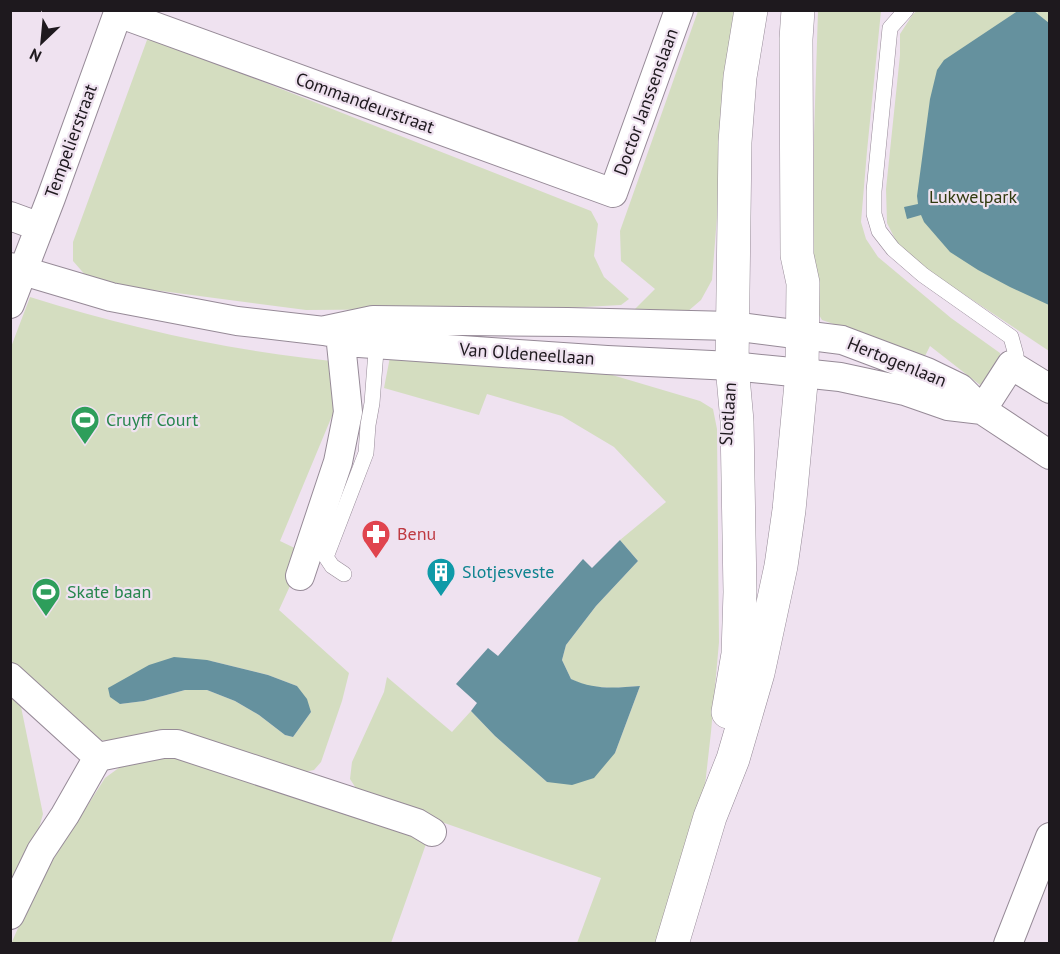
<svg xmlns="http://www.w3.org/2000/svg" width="1060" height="954" font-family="'PT Sans',sans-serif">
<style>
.green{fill:#d4ddc0;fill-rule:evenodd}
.water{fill:#65919e}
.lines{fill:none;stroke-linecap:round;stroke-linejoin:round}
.lane-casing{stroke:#968a97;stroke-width:16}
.street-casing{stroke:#968a97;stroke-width:30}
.secondary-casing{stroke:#968a97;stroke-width:34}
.lane{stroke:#fff;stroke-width:15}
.street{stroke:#fff;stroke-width:28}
.secondary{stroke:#fff;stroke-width:33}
.labels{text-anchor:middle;stroke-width:4.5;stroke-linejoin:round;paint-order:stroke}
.street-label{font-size:18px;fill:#1e191e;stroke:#efe2f0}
.park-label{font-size:18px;fill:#313a0f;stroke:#efe2f0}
.leisure-label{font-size:18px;fill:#27864d;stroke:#efe2f0;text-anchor:start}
.health-label{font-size:18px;fill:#be3a42;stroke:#efe2f0;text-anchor:start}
.culture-label{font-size:18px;fill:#0d838f;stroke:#efe2f0;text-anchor:start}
</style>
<rect width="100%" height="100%" fill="#efe2f0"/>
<path class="green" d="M918 10 1049 11V351L917 263 897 243 887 223 886 189 900 55V34L913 14Z
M698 11H738L730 53 712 280 701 300 680 318 634 310 655 289 621 261 620 231Z
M818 11H881L867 151 861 222 866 239 878 257 951 318 1000 353C1002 367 991 377 980 385L930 346 925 356 822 320 813 305 814 135Z
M147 40 162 42 591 211 598 224 594 256 604 277 629 299 621 305 566 308 306 310 101 283 87 277 73 261V242Z
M30 297C135 330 245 354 354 363L280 541 305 553 279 610 349 673 342 701 321 762 314 770 300 773 114 741 97 740 11 668V347ZM211 661 268 675 297 686 311 712 293 737 285 735 259 715 235 701 207 690H185L144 701 120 704Z
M390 357 592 369 700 401 713 409 717 429 719 642 711 732 702 812 666 943H577L601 878 359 793 350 779 352 762 384 692 387 677 452 732 471 711 495 736 547 782 615 753 640 686 613 688 585 686 571 679 562 660 566 645 596 606 638 561 620 540 666 502 614 447 562 416 487 394 479 415 384 388Z
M11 689 19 697 43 814 31 856 11 901Z
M177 755 398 826 426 844 391 943 11 944 37 885 105 778 131 759Z"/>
<path class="water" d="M1019 10 1034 11 1049 23V305L1010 287 978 270 950 252 924 222 921 215 907 219 904 207 918 204 917 196 930 99 937 70 944 60Z
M620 540 638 561 596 606 566 645 562 660 571 679C595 690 614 688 640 686L615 753 594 778 572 785 547 782 495 736 471 711 477 703 456 684 488 648 498 656 583 559 592 568Z
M174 657 207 660 268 675 297 686 307 699 311 712 293 737 285 735 259 715 235 701 207 690H185L144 701 120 704 110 697 108 688 149 665Z"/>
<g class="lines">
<g class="lane-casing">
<path id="lane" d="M906 10 890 28 874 191V214L879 231 893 249 923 275 1011 337 1016 355 1011 365
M344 574 332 566 326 557 366 453 368 425 372 403 377 338"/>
</g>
<g class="street-casing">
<path id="street" d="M118 13 613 193 679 10
M10 216 40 227
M10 267 111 297 237 321 324 331 340 334 359 343 607 360 732 366 802 373 840 377 905 391 948 406 982 410
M10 304 51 198 119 10
M326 330 373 320 568 322 732 326 842 340 927 372 960 388 982 410 1050 455
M982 410 1011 365 1050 389
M300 576 338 462 348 412 340 334
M10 677 98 757 65 815 41 851 10 915
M98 757 163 744H177L417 823 432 832
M1008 944 1050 837"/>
</g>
<g class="secondary-casing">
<path id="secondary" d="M728 712 738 654 740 592 737 421 732 366 735 142 740 77 751 10
M672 944 710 817 733 759 758 673 781 566 789 510 802 373 803 283 797 255 796 39 798 10"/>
</g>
<use href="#lane" class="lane"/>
<use href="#street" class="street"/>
<use href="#secondary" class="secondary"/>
</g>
<defs>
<g id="stadium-pin" transform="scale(1.5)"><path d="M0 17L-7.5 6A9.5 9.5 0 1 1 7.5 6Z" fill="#2e9e5b" stroke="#efe2f0"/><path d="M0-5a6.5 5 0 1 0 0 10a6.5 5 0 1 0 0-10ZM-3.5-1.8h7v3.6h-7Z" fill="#fff"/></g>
<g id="pharmacy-pin" transform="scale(1.5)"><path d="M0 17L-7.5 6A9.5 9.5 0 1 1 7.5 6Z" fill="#e0444e" stroke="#efe2f0"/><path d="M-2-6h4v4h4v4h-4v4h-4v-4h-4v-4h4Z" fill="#fff"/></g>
<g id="building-pin" transform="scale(1.5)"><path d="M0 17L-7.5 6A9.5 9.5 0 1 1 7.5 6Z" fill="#0f9aa8" stroke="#efe2f0"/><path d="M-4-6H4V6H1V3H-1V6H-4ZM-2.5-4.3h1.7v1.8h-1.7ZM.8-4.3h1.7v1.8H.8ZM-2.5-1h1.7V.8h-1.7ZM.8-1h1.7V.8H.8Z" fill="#fff"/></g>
</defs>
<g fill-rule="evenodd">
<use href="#stadium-pin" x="85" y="420"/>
<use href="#pharmacy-pin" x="376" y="534"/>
<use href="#building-pin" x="441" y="572"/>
<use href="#stadium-pin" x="46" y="592"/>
</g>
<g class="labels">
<g class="street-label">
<text transform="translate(646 102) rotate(-70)" y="6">Doctor Janssenslaan</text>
<text transform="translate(365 103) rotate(20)" y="6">Commandeurstraat</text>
<text transform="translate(71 141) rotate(-70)" y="6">Tempelierstraat</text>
<text transform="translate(527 354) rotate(4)" y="6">Van Oldeneellaan</text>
<text transform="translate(897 362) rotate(22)" y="6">Hertogenlaan</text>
<text transform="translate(728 414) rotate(-86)" y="6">Slotlaan</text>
</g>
<g class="park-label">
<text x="973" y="203">Lukwelpark</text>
</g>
<g class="leisure-label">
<text x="106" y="426">Cruyff Court</text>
<text x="67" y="598">Skate baan</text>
</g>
<g class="health-label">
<text x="397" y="540">Benu</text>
</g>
<g class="culture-label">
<text x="462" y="578">Slotjesveste</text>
</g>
</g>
<rect width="1060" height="954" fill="none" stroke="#1e191e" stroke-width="24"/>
<g transform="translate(42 42) rotate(206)" stroke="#efe2f0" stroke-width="4.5" paint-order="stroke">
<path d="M0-4.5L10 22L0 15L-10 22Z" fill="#1e191e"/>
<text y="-9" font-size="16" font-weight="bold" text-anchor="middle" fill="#1e191e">N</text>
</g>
</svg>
